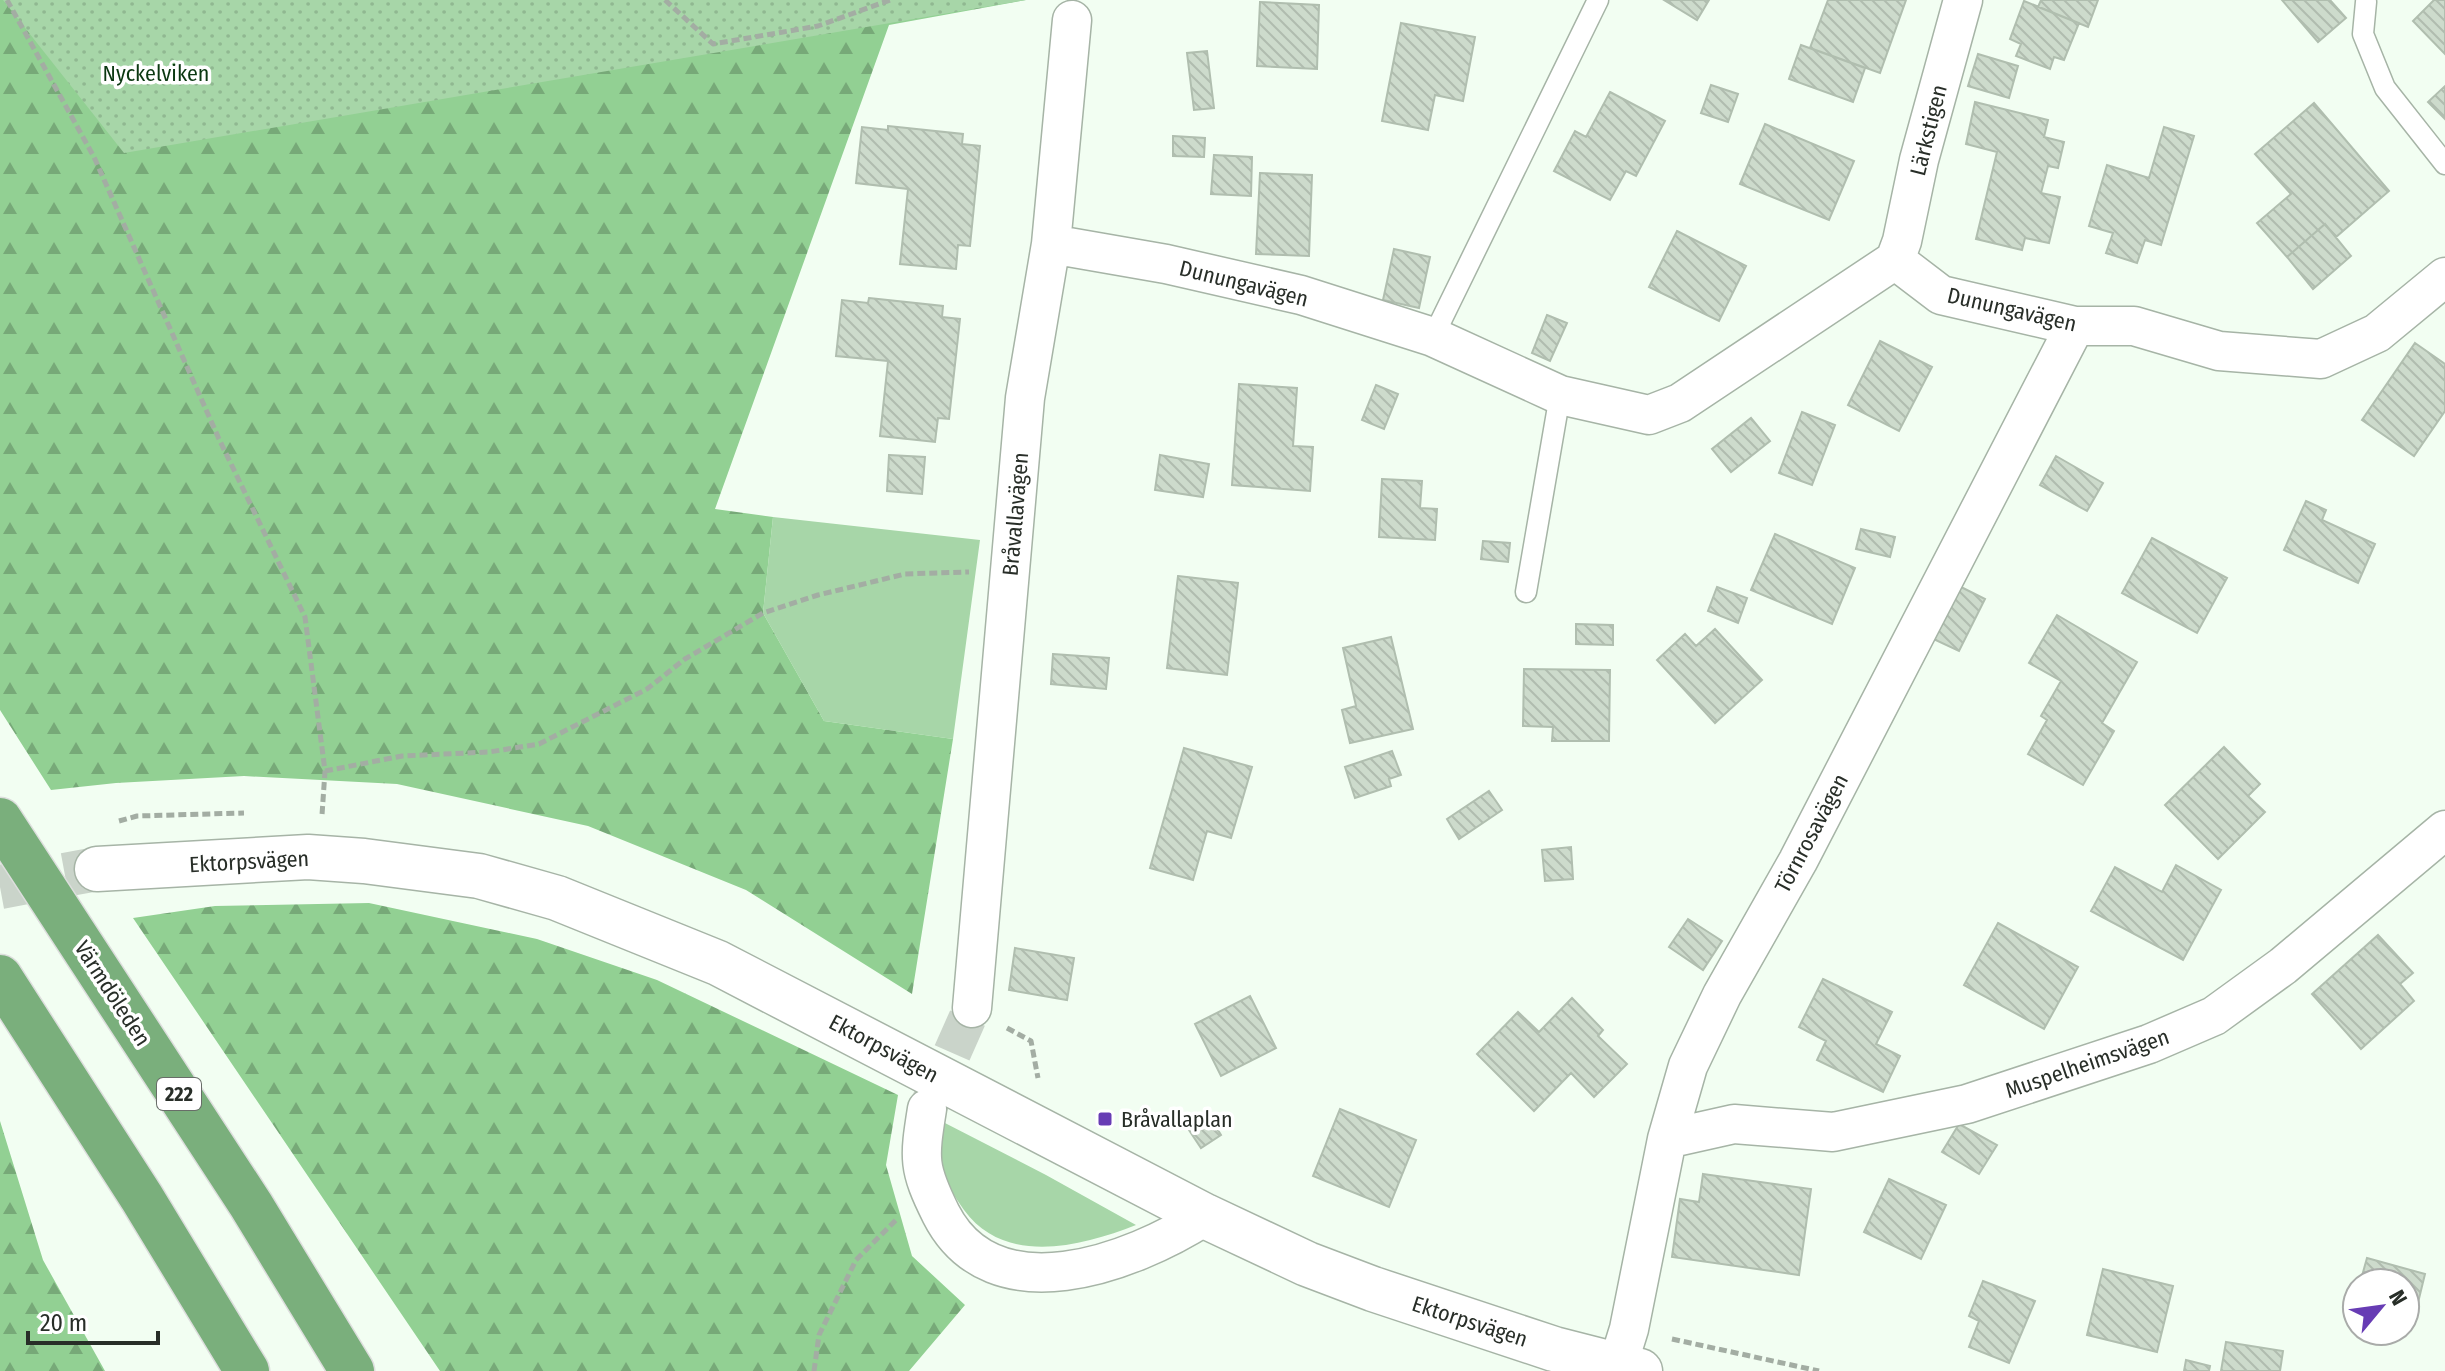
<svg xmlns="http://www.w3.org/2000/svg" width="2445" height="1371" font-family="'Fira Sans Condensed',sans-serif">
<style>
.grass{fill:#a7d6a8}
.forest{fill:url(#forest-firs)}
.park{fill:url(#park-dots)}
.building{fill:url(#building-back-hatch);stroke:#b0beaf;stroke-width:2}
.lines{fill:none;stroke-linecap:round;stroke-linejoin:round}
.street-tunnel{stroke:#cad4ca;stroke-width:38;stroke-dasharray:38 19;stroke-linecap:butt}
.secondary-tunnel{stroke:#cad4ca;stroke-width:44;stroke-dasharray:44 22;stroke-linecap:butt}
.lane-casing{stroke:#a6b4a6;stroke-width:23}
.street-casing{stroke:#a6b4a6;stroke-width:41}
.secondary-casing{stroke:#a6b4a6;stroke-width:47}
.highway-casing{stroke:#dddedd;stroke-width:47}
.path{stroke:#a3ada3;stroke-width:5;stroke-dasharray:8 4;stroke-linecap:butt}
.lane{stroke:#fff;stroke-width:20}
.street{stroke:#fff;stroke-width:38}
.secondary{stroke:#fff;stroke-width:44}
.highway{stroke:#7aaf7c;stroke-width:44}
.poi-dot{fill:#673cb4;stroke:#fff;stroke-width:3}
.labels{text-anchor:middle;stroke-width:7;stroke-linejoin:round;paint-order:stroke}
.shield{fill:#fff;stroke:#686d68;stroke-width:2}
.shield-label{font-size:20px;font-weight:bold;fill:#282e28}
.park-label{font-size:22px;fill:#0b3811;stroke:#fff}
.street-label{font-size:22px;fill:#282e28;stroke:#fff}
.poi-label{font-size:22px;fill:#282e28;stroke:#fff;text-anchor:start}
</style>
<defs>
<pattern id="forest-firs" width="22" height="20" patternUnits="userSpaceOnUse" patternTransform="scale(2)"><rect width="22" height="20" fill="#92d093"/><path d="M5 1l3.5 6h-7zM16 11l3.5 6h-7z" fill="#77a978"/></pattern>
<pattern id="park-dots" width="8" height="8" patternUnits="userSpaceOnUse" patternTransform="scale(2)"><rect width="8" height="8" fill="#a7d6a8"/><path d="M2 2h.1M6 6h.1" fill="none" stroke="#90b891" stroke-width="1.8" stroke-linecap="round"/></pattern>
<pattern id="building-back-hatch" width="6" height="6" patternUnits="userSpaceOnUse" patternTransform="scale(2)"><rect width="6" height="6" fill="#cddbcc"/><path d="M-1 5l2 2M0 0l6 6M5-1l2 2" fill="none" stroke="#b0bcaf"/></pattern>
</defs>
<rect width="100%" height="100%" fill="#f2fef2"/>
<path class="grass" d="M773 517 980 540 953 739 824 721 763 613Z
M943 1122 1046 1175 1136 1225C1080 1247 1005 1266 964 1210 953 1194 943 1180 941 1160 940 1148 943 1134 943 1122Z"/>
<path class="forest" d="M0 0H1026L889 25 715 509 773 517 763 613 824 721 953 739 912 994 746 890 588 826 397 784 244 776 116 783 51 790 0 710Z
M369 903 537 939 657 980 898 1095 886 1165 912 1256 965 1305 909 1371H440L133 918 215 906Z
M0 1121 43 1260 105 1371H0Z"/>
<path class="park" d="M3 0H1026L124 153Z"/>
<path class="building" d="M1664 0H1709L1697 20Z
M1828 0H1906L1880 73 1810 48Z
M2041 0H2098L2088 27 2038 7Z
M2282 0H2330L2346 18 2318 42Z
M2434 0H2445V54L2413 21Z
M2024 1 2079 23 2064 60 2054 57 2050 69 2016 56 2021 44 2010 39Z
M1260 2 1319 5 1317 69 1257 66Z
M1401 23 1475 37 1463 101 1435 95 1428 130 1382 121Z
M1801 45 1865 68 1853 102 1789 79Z
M1207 51 1214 108 1194 110 1187 53Z
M1978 54 2018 66 2009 98 1968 86Z
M1711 85 1738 94 1728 122 1701 113Z
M2445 86V119L2428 102Z
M1610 92 1665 121 1636 176 1626 171 1610 200 1554 171 1575 131 1586 137Z
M1975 102 2048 120 2044 137 2064 142 2058 168 2048 166 2041 193 2060 197 2049 243 2025 238 2022 250 1976 239 1997 152 1966 144Z
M2314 103 2389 191 2336 237 2325 224 2287 257 2257 223 2291 194 2255 154Z
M1765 124 1854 161 1829 220 1740 184Z
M888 126 963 134 962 144 980 146 970 246 958 245 956 269 900 264 908 189 856 183 862 127 888 130Z
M2164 127 2194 136 2161 245 2145 240 2137 263 2106 253 2113 233 2089 226 2107 165 2149 178Z
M1173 136 1205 138 1204 157 1173 156Z
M1214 155 1252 157 1251 196 1211 194Z
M1260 173 1312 175 1309 256 1256 254Z
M2325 224 2351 256 2313 289 2287 257Z
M1677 231 1746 266 1719 321 1649 287Z
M1394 249 1430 257 1419 308 1383 300Z
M869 298 943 306 942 317 960 319 949 419 938 418 935 442 880 436 888 361 836 356 842 300 868 303Z
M1547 315 1567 323 1550 361 1532 353Z
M1880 341 1932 367 1899 431 1848 405Z
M2415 343 2445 364V411L2414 456 2362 420Z
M1239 384 1297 388 1293 446 1313 447 1310 491 1232 485Z
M1376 385 1398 394 1384 429 1362 420Z
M1802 412 1835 425 1812 485 1779 473Z
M1751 418 1770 441 1731 472 1712 449Z
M889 455 925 457 922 494 887 491Z
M1160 455 1209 464 1203 497 1155 490Z
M2056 456 2103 483 2087 511 2040 485Z
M1382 479 1422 481 1420 508 1437 509 1435 540 1379 537Z
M2306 501 2326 510 2322 520 2375 544 2358 583 2284 550Z
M1861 529 1895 537 1890 557 1856 549Z
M1775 534 1855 568 1832 624 1751 590Z
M2152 538 2227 578 2197 633 2122 593Z
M1483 541 1510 543 1508 562 1481 559Z
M1178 576 1238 583 1227 675 1167 668Z
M1953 583 1985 599 1959 651 1927 636Z
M1717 587 1747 598 1738 623 1708 611Z
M2057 615 2137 662 2102 723 2114 731 2083 785 2028 754 2047 720 2041 716 2061 681 2029 663Z
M1576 624 1613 625V645L1576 644Z
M1715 629 1762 680 1715 723 1657 660 1685 634 1696 646Z
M1391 637 1413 729 1350 743 1342 710 1356 706 1343 648Z
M1053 654 1109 658 1106 689 1051 684Z
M1524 669 1610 670 1609 741H1552L1553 727 1523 726Z
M2224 747 2260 784 2248 796 2265 812 2218 859 2165 805Z
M1184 748 1252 767 1231 838 1207 831 1193 880 1150 868Z
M1392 751 1401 775 1389 779 1391 786 1355 798 1345 767Z
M1489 791 1502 810 1459 839 1447 819Z
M1571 847 1573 879 1545 881 1542 850Z
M2176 865 2221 890 2183 960 2091 911 2115 867 2162 892Z
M1688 919 1722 941 1703 970 1669 947Z
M1998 923 2078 967 2044 1029 1964 985Z
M2378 935 2413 973 2400 984 2414 1001 2361 1049 2312 994Z
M1015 948 1074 958 1067 1000 1009 990Z
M1823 979 1892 1012 1876 1044 1900 1056 1883 1092 1817 1060 1826 1041 1799 1027Z
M1250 996 1276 1048 1221 1076 1195 1024Z
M1572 998 1603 1030 1598 1036 1627 1064 1594 1097 1571 1073 1534 1111 1477 1054 1518 1012 1539 1032Z
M1340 1109 1416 1140 1389 1207 1313 1176Z
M1208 1114 1221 1135 1201 1148 1187 1127Z
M1959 1124 1997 1145 1979 1174 1942 1152Z
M1703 1174 1811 1189 1799 1275 1672 1257 1680 1199 1699 1202Z
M1889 1179 1946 1205 1921 1259 1864 1232Z
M2367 1258 2425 1274 2415 1315 2405 1312V1283H2360Z
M2103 1269 2173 1286 2157 1352 2087 1335Z
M1983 1281 2035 1301 2009 1363 1969 1347 1979 1321 1969 1316Z
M2226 1342 2283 1351 2280 1371H2221Z
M2186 1360 2210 1366 2209 1371H2184Z"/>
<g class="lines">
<path class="street-tunnel" d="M929 1105 972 1008"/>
<path class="secondary-tunnel" d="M0 887 97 869"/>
<g class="lane-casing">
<path id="lane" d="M2366 2 2363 34 2385 88 2445 164
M1433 337 1598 0
M1526 592 1560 395"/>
</g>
<g class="street-casing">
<path id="street" d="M1051 244 1166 264 1301 295 1433 337 1560 395 1649 415 1680 403 1895 260 1941 295 2075 326H2134L2219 351 2321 359 2377 333 2445 277
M1895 260 1902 241 1919 160 1963 0
M972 1008 1025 398 1051 244 1072 20
M927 1109C919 1159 918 1168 941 1214 993 1316 1132 1263 1205 1216
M1667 1139 1734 1124 1833 1132 1967 1104 2149 1044 2214 1016 2283 966 2445 830
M1616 1371 1629 1329 1667 1139 1688 1066 1722 995 1798 861 2075 326"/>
</g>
<g class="secondary-casing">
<path id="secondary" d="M97 869 308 857 364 861 479 876 557 898 718 963 1205 1216 1307 1264 1373 1289 1554 1349 1640 1371"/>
</g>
<g class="highway-casing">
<path id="highway" d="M0 820 251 1205 352 1371
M0 977 142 1198 247 1371"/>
</g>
<path class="path" d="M7 0 94 157 219 439 305 617 325 771 322 815
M665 0 713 44 818 26 890 0
M325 771 402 756 489 752 539 744 647 689 685 659 763 613 818 595 905 574 969 572
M119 821 137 816 244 813
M1007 1028 1031 1041 1038 1078
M1672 1339 1819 1371
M814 1371 819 1335 856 1260 898 1218"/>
<use href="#lane" class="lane"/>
<use href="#street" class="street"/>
<use href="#secondary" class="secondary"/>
<use href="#highway" class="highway"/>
</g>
<rect class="poi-dot" x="1097" y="1111" width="16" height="16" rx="4"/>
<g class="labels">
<rect class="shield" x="157" y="1078" width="44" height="32" rx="6"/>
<g class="shield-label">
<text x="179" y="1101">222</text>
</g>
<g class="park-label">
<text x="156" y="81">Nyckelviken</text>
</g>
<g class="street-label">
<text transform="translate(1928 130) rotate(-76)" y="8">Lärkstigen</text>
<text transform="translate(1244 283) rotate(14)" y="8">Dunungavägen</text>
<text transform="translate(2012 309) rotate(13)" y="8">Dunungavägen</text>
<text transform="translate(1015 514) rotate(-85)" y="8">Bråvallavägen</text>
<text transform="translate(1811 833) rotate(-62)" y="8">Törnrosavägen</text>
<text transform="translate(249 861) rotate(-3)" y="8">Ektorpsvägen</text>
<text transform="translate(113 993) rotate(57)" y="8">Värmdöleden</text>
<text transform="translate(884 1048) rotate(28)" y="8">Ektorpsvägen</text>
<text transform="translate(2087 1063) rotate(-19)" y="8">Muspelheimsvägen</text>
<text transform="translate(1470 1321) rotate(18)" y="8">Ektorpsvägen</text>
</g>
<g class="poi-label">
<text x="1121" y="1127">Bråvallaplan</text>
</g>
</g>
<g transform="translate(2381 1307) rotate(61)"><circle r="38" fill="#ffffff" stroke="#a9aba9" stroke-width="2"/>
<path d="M0-6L14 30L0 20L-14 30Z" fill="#673cb4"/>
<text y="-12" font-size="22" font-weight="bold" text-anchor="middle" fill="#282e28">N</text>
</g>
<path d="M28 1331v12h130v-12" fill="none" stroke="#282e28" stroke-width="4"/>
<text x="40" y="1331" font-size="24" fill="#282e28" stroke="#ffffff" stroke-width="6" paint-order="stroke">20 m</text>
</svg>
